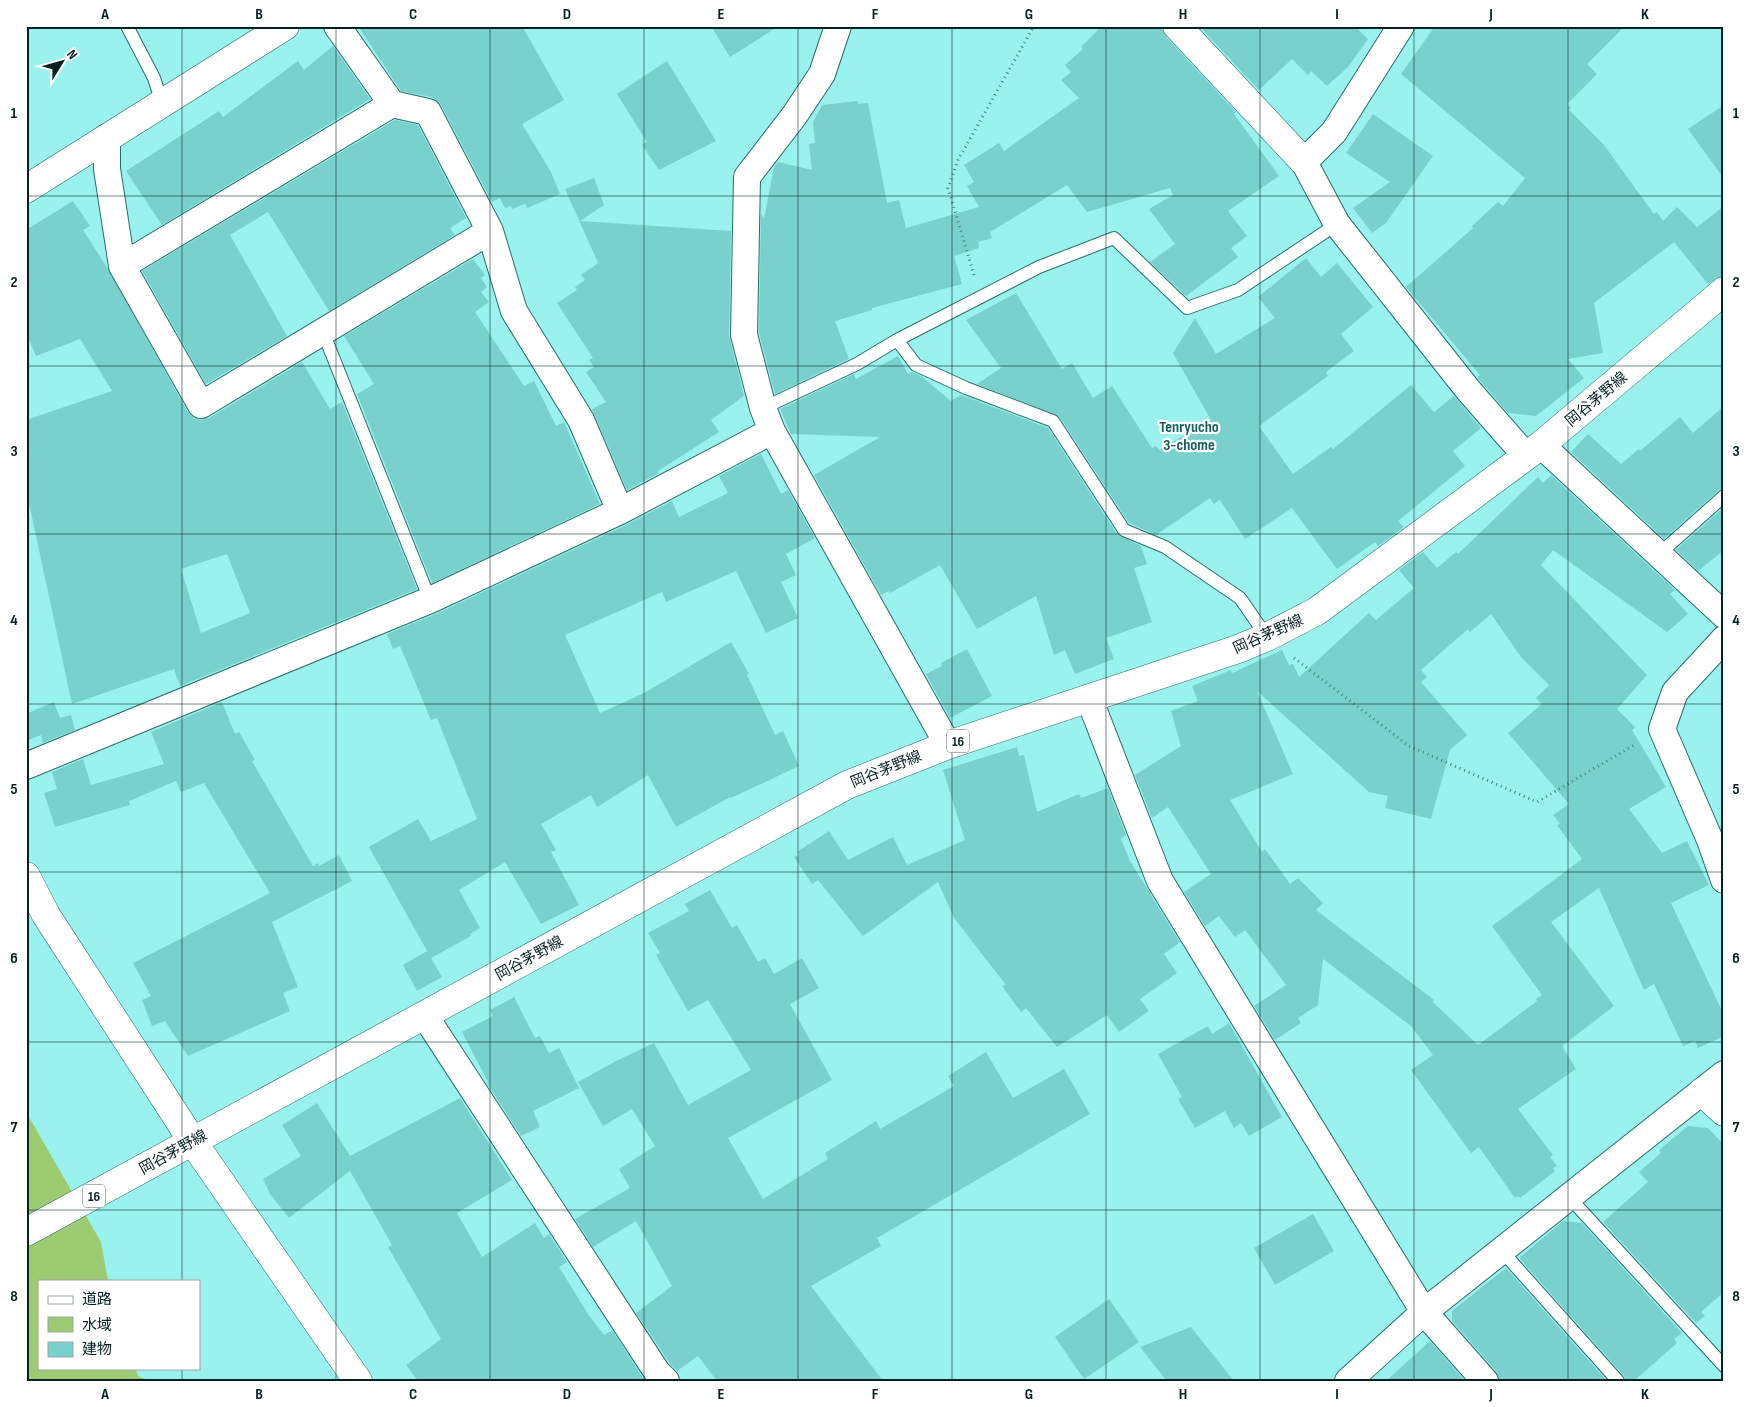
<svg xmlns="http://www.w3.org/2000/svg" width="1750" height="1407" font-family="'Sofia Sans Condensed','Noto Sans JP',sans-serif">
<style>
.water{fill:#9ccb71}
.building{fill:#78d1cc;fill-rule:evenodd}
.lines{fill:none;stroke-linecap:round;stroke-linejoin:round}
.lane-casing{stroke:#286e6b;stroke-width:14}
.street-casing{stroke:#286e6b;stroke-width:28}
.secondary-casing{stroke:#286e6b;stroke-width:29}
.primary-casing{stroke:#286e6b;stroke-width:29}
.path{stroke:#49827f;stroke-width:3;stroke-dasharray:1 4;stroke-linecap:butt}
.lane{stroke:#fff;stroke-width:12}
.street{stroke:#fff;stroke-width:26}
.secondary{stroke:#fff;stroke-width:28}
.primary{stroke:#fff;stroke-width:28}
.grid{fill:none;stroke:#052221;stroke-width:1;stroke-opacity:0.55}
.labels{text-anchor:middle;stroke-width:4.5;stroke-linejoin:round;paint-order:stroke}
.shield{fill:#fff;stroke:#506464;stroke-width:1}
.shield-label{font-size:14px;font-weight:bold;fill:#052221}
.street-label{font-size:15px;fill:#052221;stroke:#fff}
.neighbourhood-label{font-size:16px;font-weight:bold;fill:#145f5c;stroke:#fff}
.neatline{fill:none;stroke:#052221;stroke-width:2}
.grid-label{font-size:16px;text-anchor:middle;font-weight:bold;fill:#052221}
</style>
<rect width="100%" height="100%" fill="#99f2ed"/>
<path class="water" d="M26 1112 101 1242 108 1281H39V1368H135L138 1376 150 1381H26Z"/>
<path class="building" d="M358 26H522L564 100 522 124 551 172 560 194 527 208 525 204 512 209 511 206 505 208 500 198 492 202 441 105 432 97 401 91Z
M711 26H779L730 57Z
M1102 26H1162L1166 37 1236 112 1234 114 1279 176 1228 211 1247 236 1231 248 1238 257 1186 296 1150 262 1175 244 1149 209 1173 195 1170 188 1087 212 1067 185 990 232 992 238 978 242 979 248 954 256 962 284 872 308V310L835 321 849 359 775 394 759 333 761 214 764 219 774 167 778 162 812 170 809 144 815 143 813 122 822 105 858 101V104L868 103 887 203 899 200 906 228 979 207 967 186 974 182 964 165 999 143 1004 151 1079 98 1061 80 1071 72 1065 65 1083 49 1081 47Z
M1199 26H1355L1368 39 1348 67 1327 86 1311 71 1308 75 1292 59 1259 90Z
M1435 26H1625L1587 64 1597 74 1567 104 1571 108 1569 110 1604 145 1654 214 1657 212 1663 221 1677 207 1697 227 1724 206V276L1708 284 1674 242 1594 303 1603 353 1568 359 1584 378 1536 416 1508 413 1477 377 1480 375 1406 287 1473 228 1472 226 1498 202 1503 206 1525 178 1401 74Z
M333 46 370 99 162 225 126 171 219 111 223 117 298 61 304 70Z
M667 61 716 141 659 170 642 145 647 142 617 94Z
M1724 105V179L1688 129Z
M1373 114 1433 156 1386 223 1372 233 1353 208 1390 182 1346 153Z
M395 120 418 125 466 218 450 228 455 235 329 311 268 212 230 235 287 336 206 384 142 271Z
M594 178 604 205 580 221 731 231 729 335 744 396 711 420 719 432 658 471 659 473 627 490 592 409 606 402 586 372 594 367 589 360 593 358 557 303 577 290 575 287 585 280 581 275 598 263 565 189Z
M73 201 90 226 83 230 108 269 188 412 193 418 201 420 209 418 302 362 330 409 342 402 417 589 180 686 174 669 72 704 26 489V420L112 391 80 339 36 356 26 332V230ZM227 554 250 613 201 633 181 569Z
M1306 258 1321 277 1337 263 1373 307 1341 334 1354 351 1326 372 1328 376 1259 426 1293 474 1331 447 1333 449 1411 385 1434 412 1454 396 1481 428 1453 451 1465 466 1398 521 1404 527 1378 546 1375 542 1337 569 1292 508 1245 539 1220 500 1214 504 1210 498 1156 535 1129 523 1059 416 977 384 1001 368 966 320 1016 293 1062 369 1072 363 1093 398 1112 386 1152 448 1156 446 1159 450 1211 420 1173 353 1195 318 1216 354 1275 318 1258 297Z
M473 259 485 275 481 278 487 287 481 292 489 302 475 312 524 386 534 381 556 426 564 422 600 504 432 583 357 394 374 384 344 336Z
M898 356 908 374 912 372 921 376 951 401 961 395 1048 428 1117 534 1141 546 1147 564 1134 568 1152 622 1106 638 1114 659 1075 674 1065 650 1054 655 1036 596 977 629 940 565 890 593 889 591 881 595 814 475 880 437 791 434 780 409 854 374 856 379Z
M1724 406V488L1719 490 1664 539 1571 452 1588 434 1621 464 1639 449 1640 451 1680 417 1693 433Z
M761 454 781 494 788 490 815 538 786 554 796 575 781 582 798 618 766 633 736 571 666 602 662 592 565 635 600 713 644 693 731 642 749 674 747 675 775 735 783 731 799 766 731 798 730 797 676 827 648 775 597 807 591 795 541 824 556 850 551 852 579 905 541 924 505 862 459 890 480 928 470 934 471 936 431 958 369 847 418 819 431 841 477 819 437 718 431 720 400 646 393 649 387 634 436 614 626 525 672 501 679 517 728 493 719 476Z
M1551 475 1675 590 1670 594 1688 614 1667 632 1553 550 1541 565 1647 675 1617 709 1635 727 1632 730 1666 787 1629 809 1662 853 1687 841 1709 885 1671 903 1724 1015V1036L1698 1048 1695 1041 1683 1046 1654 984 1644 990 1599 888 1551 922 1614 1006 1562 1046 1576 1069 1518 1109 1553 1155 1550 1157 1557 1166 1553 1168 1555 1171 1520 1198 1518 1196 1515 1198 1479 1147 1471 1153 1411 1070 1433 1055 1411 1026 1323 959 1318 1005 1298 1018 1301 1023 1275 1040 1254 1006 1286 985 1245 930 1235 937 1219 916 1205 926 1184 892 1211 874 1168 807 1152 818 1135 775 1181 746 1171 711 1198 701 1192 686 1231 670 1232 673 1282 650 1289 665 1293 664 1299 677 1369 613 1376 620 1414 588 1399 570 1423 552 1437 568 1456 552 1458 554 1538 477 1543 483ZM1491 614 1521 657 1549 685 1536 698 1542 704 1508 733 1569 804 1553 815 1560 824 1557 825 1582 859 1492 926 1542 995 1536 999 1537 1001 1478 1045 1433 1002 1434 1000 1316 910 1323 903 1298 878 1290 884 1265 849 1262 852 1230 800 1293 774 1257 691 1369 792 1388 796 1385 808 1431 819 1450 750 1467 735 1421 682 1427 677 1421 670 1468 629 1470 632Z
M1724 507V550L1698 571 1676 550Z
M967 649 992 696 950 718 926 674 942 666 941 663Z
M54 702 60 718 71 715 75 730 43 743 41 735 26 741V714Z
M222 702 235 734 239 732 255 760 252 761 313 866 318 863 319 866 339 855 352 881 272 922 298 987 283 993 290 1011 188 1056 165 1021 152 1026 142 1000 151 996 133 963 270 893 204 783 181 792 176 781 129 801 130 805 55 827 44 793 57 789 52 772 83 759 91 785 164 764 151 732Z
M1017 747 1019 756 1024 755 1037 812 1079 794 1081 798 1108 788 1126 835 1121 839 1130 861 1180 942 1164 954 1177 973 1140 999 1149 1011 1119 1032 1107 1015 1057 1047 1026 1008 1021 1012 1002 986 1006 985 954 918 938 882 863 936 818 880 812 884 794 857 799 855 797 852 829 831 848 860 893 837 907 865 965 840 943 770Z
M710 890 732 928 737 925 758 962 765 958 774 974 802 958 819 988 790 1004 832 1080 728 1138 763 1199 828 1159 825 1153 876 1121 880 1129 954 1086 948 1076 986 1052 1013 1098 1064 1069 1090 1114 877 1238 881 1246 811 1286 883 1381H717L698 1356 677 1371 669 1362 636 1313 672 1286 636 1221 593 1247 575 1219 630 1188 619 1169 655 1146 632 1109 603 1126 578 1082 616 1061 654 1043 688 1105 751 1070 708 1000 688 1011 656 955 660 953 648 933 689 911 685 904Z
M427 951 442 977 417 991 403 965Z
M514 997 535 1038 540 1036 549 1053 559 1048 579 1088 533 1111 540 1127 521 1136 487 1083 488 1082 462 1032 493 1016 490 1010Z
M1229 1023 1282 1117 1249 1136 1241 1123 1234 1128 1225 1111 1195 1128 1178 1099 1182 1097 1158 1054 1208 1026 1212 1034Z
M460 1098 512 1180 457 1213 482 1257 535 1223 544 1238 549 1234 567 1262 559 1267 588 1314 604 1335 612 1330 645 1381H418L406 1365 441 1339 388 1247 392 1245 350 1171 289 1218 270 1194 263 1179 301 1156 282 1125 317 1103 350 1156Z
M1688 1126 1708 1128 1724 1145V1292L1701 1312 1705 1316 1696 1323 1603 1222 1648 1182 1639 1172 1661 1153 1659 1150Z
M1313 1214 1334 1251 1275 1285 1254 1248Z
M1563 1221 1582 1223 1682 1333 1674 1339 1677 1343 1634 1381H1626L1624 1376 1519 1258Z
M1506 1268 1607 1381H1500L1496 1371 1452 1321V1311Z
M1109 1299 1139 1342 1084 1379 1055 1337Z
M1191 1327 1234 1381H1167L1140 1347Z
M1430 1341 1465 1381H1386Z"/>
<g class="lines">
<g class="lane-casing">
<path id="lane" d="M127 26 154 78 162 103
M323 332 430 600
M897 340 916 365 966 388 1053 421 1124 530 1165 547 1240 598 1267 637
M763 408 857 364 897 340 1039 267 1114 238 1187 308 1238 290 1337 224
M1658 555 1724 496
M1568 1196 1724 1366
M1501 1250 1618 1381"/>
</g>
<g class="street-casing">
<path id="street" d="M337 26 392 104 428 112 490 231 514 311 581 420 620 511
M838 26 822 74 794 116 747 177 744 335 763 408 772 431 948 745
M1401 26 1334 132 1304 162 1337 224 1469 391 1526 456
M392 104 122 266 201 405 490 231
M107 137V169L122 266
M1541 445 1724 615
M1724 639 1675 692 1662 729 1710 840 1724 880
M1089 698 1160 881 1424 1312 1485 1381
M26 766 430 600 620 511 772 431
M425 1016 657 1372 666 1381
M1348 1381 1424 1312 1724 1074"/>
</g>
<g class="secondary-casing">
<path id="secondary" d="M1177 26 1304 162
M26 189 285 26
M26 876 46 915 193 1142 358 1381
M1702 1092 1724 1112"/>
</g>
<g class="primary-casing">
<path id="primary" d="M26 1232 847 785 948 745 1238 649 1267 637 1317 611 1541 445 1724 291"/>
</g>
<path class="path" d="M974 275 948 188 958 160 1034 26
M1294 658 1409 746 1537 802 1636 744"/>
<use href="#lane" class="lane"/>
<use href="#street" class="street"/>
<use href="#secondary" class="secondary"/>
<use href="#primary" class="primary"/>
</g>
<path class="grid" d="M182 26V1281M336 26V1381M490 26V1381M644 26V1381M798 26V1381M952 26V1381M1106 26V1381M1260 26V1381M1414 26V1381M1568 26V1381M26 196H1724M26 366H1724M26 534H1724M26 704H1724M26 872H1724M26 1042H1724M26 1210H1724M182 1368V1381"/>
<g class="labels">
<g class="shield">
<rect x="947" y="729.5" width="22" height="23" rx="4"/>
<rect x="83" y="1184.5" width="22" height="23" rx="4"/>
</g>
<g class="shield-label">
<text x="958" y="746">16</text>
<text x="94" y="1201">16</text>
</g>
<g class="street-label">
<text transform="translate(1596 399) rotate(-40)" y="5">岡谷茅野線</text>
<text transform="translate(1268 634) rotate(-24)" y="5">岡谷茅野線</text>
<text transform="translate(886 769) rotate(-22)" y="5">岡谷茅野線</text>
<text transform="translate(529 958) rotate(-29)" y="5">岡谷茅野線</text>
<text transform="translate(173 1152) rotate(-29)" y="5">岡谷茅野線</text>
</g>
<g class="neighbourhood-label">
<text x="1189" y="432">Tenryucho<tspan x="1189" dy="18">3-chome</tspan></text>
</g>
</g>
<rect width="1750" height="1407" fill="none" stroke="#ffffff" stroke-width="55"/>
<rect x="38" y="1280" width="162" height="90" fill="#ffffff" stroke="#9ba7a6"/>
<rect x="48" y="1296" width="25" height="8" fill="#ffffff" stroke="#9ba7a6"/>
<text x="82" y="1304" font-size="15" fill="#052221">道路</text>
<rect x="48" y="1317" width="25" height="15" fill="#9ccb71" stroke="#9ba7a6"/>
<text x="82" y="1330" font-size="15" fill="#052221">水域</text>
<rect x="48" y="1342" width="25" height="15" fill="#78d1cc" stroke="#9ba7a6"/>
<text x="82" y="1354" font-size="15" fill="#052221">建物</text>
<g transform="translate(62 62) rotate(53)" stroke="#ffffff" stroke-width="4" paint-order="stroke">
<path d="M0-4L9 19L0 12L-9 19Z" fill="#052221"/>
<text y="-8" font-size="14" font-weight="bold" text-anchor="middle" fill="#052221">N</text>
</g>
<rect x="28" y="28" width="1694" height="1352" class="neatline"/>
<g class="grid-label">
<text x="105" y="19">A</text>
<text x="259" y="19">B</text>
<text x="413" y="19">C</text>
<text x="567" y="19">D</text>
<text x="721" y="19">E</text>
<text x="875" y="19">F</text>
<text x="1029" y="19">G</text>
<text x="1183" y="19">H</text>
<text x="1337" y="19">I</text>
<text x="1491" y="19">J</text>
<text x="1645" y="19">K</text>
<text x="14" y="118">1</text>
<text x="1736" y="118">1</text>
<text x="14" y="287">2</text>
<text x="1736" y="287">2</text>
<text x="14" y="456">3</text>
<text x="1736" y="456">3</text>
<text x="14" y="625">4</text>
<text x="1736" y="625">4</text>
<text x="14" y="794">5</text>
<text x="1736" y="794">5</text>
<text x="14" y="963">6</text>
<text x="1736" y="963">6</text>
<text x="14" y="1132">7</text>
<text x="1736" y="1132">7</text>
<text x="14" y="1301">8</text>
<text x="1736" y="1301">8</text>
<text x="105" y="1399">A</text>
<text x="259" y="1399">B</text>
<text x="413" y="1399">C</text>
<text x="567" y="1399">D</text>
<text x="721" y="1399">E</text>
<text x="875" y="1399">F</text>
<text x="1029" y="1399">G</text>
<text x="1183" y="1399">H</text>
<text x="1337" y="1399">I</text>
<text x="1491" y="1399">J</text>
<text x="1645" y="1399">K</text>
</g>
</svg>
